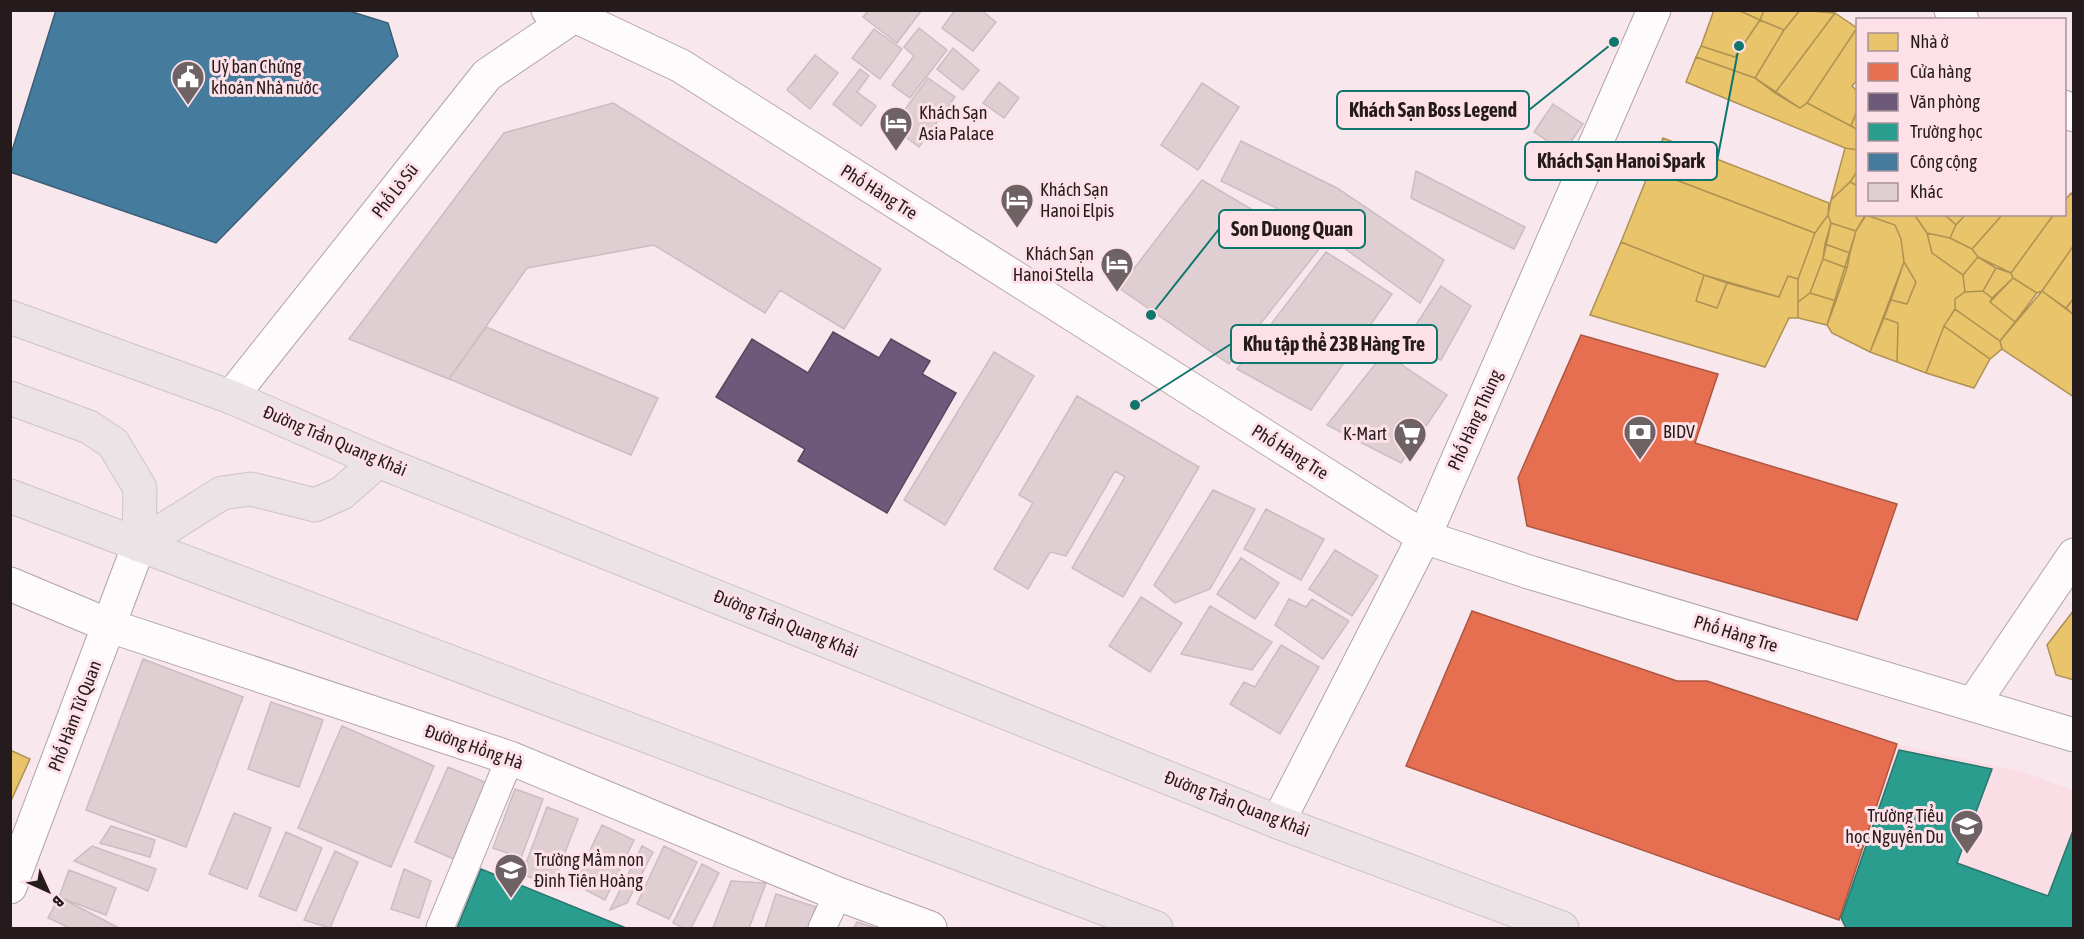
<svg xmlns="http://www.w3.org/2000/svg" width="2084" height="939" font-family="'Asap Condensed',sans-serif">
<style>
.built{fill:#fbdee5}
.homes{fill:#e9c46a;stroke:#ae9153;stroke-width:1.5}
.shops{fill:#e76f51;stroke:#ad5641;stroke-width:1.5}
.offices{fill:#6d597a;stroke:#57465e;stroke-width:1.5}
.schools{fill:#2a9d8f;stroke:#28766d;stroke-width:1.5}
.public{fill:#457b9d;stroke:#3b5e77;stroke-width:1.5}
.building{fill:#dfcfd2;stroke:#cabec1;stroke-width:1.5}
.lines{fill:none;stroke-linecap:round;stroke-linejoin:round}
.service-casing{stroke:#b1a4a8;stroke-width:29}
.minor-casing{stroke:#b1a4a8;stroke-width:35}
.tertiary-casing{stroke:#b1a4a8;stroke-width:35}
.primary-casing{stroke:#cdc4c6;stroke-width:35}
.service{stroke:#fefbfc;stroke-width:27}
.minor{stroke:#fefbfc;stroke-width:33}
.tertiary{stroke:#fefbfc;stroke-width:33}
.primary{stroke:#ece3e6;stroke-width:33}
.labels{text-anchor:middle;stroke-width:6;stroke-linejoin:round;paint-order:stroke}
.poi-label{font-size:18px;fill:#251b1d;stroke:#fee1e8;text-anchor:start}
.street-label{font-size:18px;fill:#251b1d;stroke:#fee1e8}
.leader{fill:none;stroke:#0f766e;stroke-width:2}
.callout-dot{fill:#0f766e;stroke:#fee1e8;stroke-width:2}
.callout{fill:#fee1e8;stroke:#0f766e;stroke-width:2}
.callout-label{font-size:20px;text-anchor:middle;font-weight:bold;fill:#251b1d}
</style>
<rect width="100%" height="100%" fill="#f8e7ec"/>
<path class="built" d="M1897 744 2023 772 2073 790V928H1843L1839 920Z"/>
<path class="homes" d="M1714 10H1738L1760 20 1735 57 1701 46Z
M1738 10H1764L1760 20Z
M1764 10H1800L1784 30 1760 20Z
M1800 10 1835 13 1775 93 1755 78 1784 30Z
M1835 13 1857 28 1807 103 1800 108 1775 93Z
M1760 20 1784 30 1755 78 1696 57 1701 46 1735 57Z
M1857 28 1858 79 1852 86 1858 92V108L1851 126 1807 103Z
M1696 57 1755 78 1800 108 1807 103 1851 126 1858 130V150L1845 148 1686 82Z
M1858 108V130L1851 126Z
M1663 138 1829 203 1828 215 1815 233 1650 170Z
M1845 148 1858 150V170L1850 182 1831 200Z
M1650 170 1815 233 1798 279 1788 276 1779 297 1704 275 1621 242Z
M1858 170V186L1850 182Z
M1850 182 1858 186V214H1866L1856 231 1831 223 1828 215 1831 200Z
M2071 193 2074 196V245L2042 291 2037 293 2013 278 2011 273 2054 214H2064V201Z
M1914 214H1944L1956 225 1950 238 1927 233Z
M1914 214 1927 233 1932 253 1963 275 1965 292 1955 299V309L1944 326 1926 373 1897 362 1898 323 1884 318 1891 300 1907 304 1916 282 1904 262 1901 239 1895 225 1866 215Z
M1944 214H1966L1956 225Z
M1966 214H2003L1972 249 1950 238 1956 225Z
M2003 214H2054L2011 273 1978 257 1972 249Z
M1828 215 1831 223 1823 259 1810 293 1798 302V279L1815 233Z
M1866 215 1895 225 1901 239 1904 262 1870 352 1832 333 1827 325 1856 231Z
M1831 223 1856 231 1850 253 1825 244Z
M1927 233 1950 238 1972 249 1978 257 1963 275 1932 253Z
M1621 242 1704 275 1696 301 1717 308 1727 283 1779 297 1788 276 1798 279V318H1789L1765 367 1590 315Z
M1825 244 1850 253 1847 268 1823 259Z
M2074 245V298L2066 308 2042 291Z
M1978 257 1996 268 1983 291 1965 292 1963 275Z
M1823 259 1847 268 1836 301 1810 293Z
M1904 262 1916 282 1907 304 1891 300Z
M1996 268 2011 273 2013 278 1992 298 1983 291Z
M1704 275 1727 283 1717 308 1696 301Z
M2013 278 2037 293 2015 322 1990 302Z
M1983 291 1992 298 1990 302 2015 322 2000 341 1955 309V299L1965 292Z
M2042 291 2074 315V397L2002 349 2000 341Z
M1810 293 1836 301 1827 325 1798 318V302Z
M2074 298V315L2066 308Z
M1955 309 2000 341 2002 349 1990 359 1944 326Z
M1884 318 1898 323 1897 362 1870 352Z
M1944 326 1990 359 1974 388 1926 373Z
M2074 610V680L2056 675 2047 645Z
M10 750 30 759 10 803Z"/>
<path class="shops" d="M1581 335 1718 374 1695 443 1897 504 1857 620 1527 526 1518 478Z
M1472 611 1677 681H1707L1897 744 1839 920 1406 766Z"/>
<path class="offices" d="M833 332 879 358 891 339 930 361 922 374 956 393 887 513 798 461 805 449 716 397 752 339 808 373Z"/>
<path class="schools" d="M1899 750 1992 769 1957 863 2048 896 2074 828V928H1846L1841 918Z
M481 869 626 928H457Z"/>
<path class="public" d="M56 10H346L388 23 398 56 216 243 10 172V157Z"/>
<path class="building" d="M869 10H922L897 43 863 17Z
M955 10H981L996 22 973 51 942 28Z
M919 28 947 50 910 98 892 85 914 56 904 47Z
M874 29 902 49 880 79 852 58Z
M953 48 979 70 963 90 937 69Z
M815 55 838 73 810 109 787 90Z
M860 69 869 76 857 92 876 106 861 126 833 104Z
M928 78 955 97 919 147 892 127Z
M999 82 1019 98 1004 118 983 103Z
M1202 83 1239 107 1198 170 1161 145Z
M613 103 881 269 844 329 780 290 765 313 654 245 527 268 449 379 349 339 504 133Z
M1553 104 1583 124 1564 152 1534 132Z
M1241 141 1337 188 1444 260 1420 303 1315 227 1221 181Z
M1416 171 1525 227 1514 249 1411 198Z
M1202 180 1319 249 1229 364 1119 288Z
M1326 252 1392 294 1311 410 1237 369Z
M1441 286 1471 306 1441 360 1405 342Z
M486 327 658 398 631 455 449 379Z
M994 352 1034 376 945 525 904 500Z
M1384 353 1447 395 1401 463 1327 425Z
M1077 396 1199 467 1123 597 1072 568 1125 477 1115 471 1066 556 1050 552 1028 589 994 569 1033 503 1019 495Z
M1213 490 1255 509 1210 589 1175 603 1154 585Z
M1266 509 1324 539 1301 580 1244 549Z
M1335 550 1378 576 1352 616 1309 589Z
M1241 558 1279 583 1255 619 1217 594Z
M1141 597 1182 623 1150 672 1109 646Z
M1289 599 1306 607 1312 599 1349 621 1323 659 1275 625Z
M1210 606 1272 642 1252 670 1181 654Z
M1281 645 1319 667 1280 734 1230 704 1244 682 1255 687Z
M143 659 243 697 186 847 86 810Z
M271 702 323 720 299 787 248 769Z
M342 726 434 766 391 867 298 828Z
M448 767 492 785 458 861 415 842Z
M515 789 543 799 521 858 493 848Z
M547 807 578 819 552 886 522 874Z
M234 813 271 828 247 889 209 874Z
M602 825 634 840 605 900 574 884Z
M111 826 155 840 150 857 100 843Z
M286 832 322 848 296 911 259 896Z
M92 846 156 869 148 891 74 861Z
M642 846 653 852 627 903 610 910Z
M664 846 697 862 669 919 637 904Z
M335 851 358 862 330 928 304 920Z
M702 864 719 873 691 928H683L673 923Z
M404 869 431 881 419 918 391 909Z
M69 870 116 888 106 915 59 897Z
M731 881 766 883 749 928H713Z
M776 894 816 907 809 928H765Z
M59 897 119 928H70L48 918Z
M857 922 876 928H854Z"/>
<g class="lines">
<g class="service-casing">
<path id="service" d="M440 928 510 758
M822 928 838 894"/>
</g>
<g class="minor-casing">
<path id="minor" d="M548 10 575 16 681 66 1424 537 1532 573 2074 735
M1951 10 1962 20
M2064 107 2074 115
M231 397 487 75 583 10
M1973 704 2074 555"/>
</g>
<g class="tertiary-casing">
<path id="tertiary" d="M10 584 110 626 510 758 838 894 930 928
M1278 822 1424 537 1654 10
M10 887 139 545"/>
</g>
<g class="primary-casing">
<path id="primary" d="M10 317 231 397 378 461 1278 822 1562 928
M10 398 89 427 113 443 140 488 139 545
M10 496 1156 928
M139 545 222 493 251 489 315 505 342 493 378 461"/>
</g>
<use href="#service" class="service"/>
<use href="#minor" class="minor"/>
<use href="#tertiary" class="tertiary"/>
<use href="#primary" class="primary"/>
</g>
<defs>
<g id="civic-pin" transform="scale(1.725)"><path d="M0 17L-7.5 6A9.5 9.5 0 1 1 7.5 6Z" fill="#6f6265" stroke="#fee1e8"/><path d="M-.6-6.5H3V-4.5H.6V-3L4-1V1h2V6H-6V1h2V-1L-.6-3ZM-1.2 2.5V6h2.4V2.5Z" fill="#fff"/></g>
<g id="hotel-pin" transform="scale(1.725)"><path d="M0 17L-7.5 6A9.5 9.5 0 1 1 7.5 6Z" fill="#6f6265" stroke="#fee1e8"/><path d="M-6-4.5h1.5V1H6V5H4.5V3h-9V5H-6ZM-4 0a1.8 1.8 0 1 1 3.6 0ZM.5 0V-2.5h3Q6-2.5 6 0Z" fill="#fff"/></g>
<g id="bank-pin" transform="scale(1.725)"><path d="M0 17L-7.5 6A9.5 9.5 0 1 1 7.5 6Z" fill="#6f6265" stroke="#fee1e8"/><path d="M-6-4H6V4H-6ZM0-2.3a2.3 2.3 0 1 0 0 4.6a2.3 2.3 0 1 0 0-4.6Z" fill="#fff"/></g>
<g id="supermarket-pin" transform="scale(1.725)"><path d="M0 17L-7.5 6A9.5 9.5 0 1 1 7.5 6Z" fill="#6f6265" stroke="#fee1e8"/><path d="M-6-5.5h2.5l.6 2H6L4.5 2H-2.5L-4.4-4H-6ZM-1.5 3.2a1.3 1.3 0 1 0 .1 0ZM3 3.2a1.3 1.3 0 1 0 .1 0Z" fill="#fff"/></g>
<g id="school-pin" transform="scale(1.725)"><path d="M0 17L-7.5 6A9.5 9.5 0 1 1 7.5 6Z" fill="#6f6265" stroke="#fee1e8"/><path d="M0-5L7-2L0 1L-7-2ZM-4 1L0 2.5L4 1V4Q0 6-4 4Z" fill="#fff"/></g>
</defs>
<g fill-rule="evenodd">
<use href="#civic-pin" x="188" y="77"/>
<use href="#hotel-pin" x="896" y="123"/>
<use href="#hotel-pin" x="1017" y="200"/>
<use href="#hotel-pin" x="1117" y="264"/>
<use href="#bank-pin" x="1640" y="432"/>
<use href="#supermarket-pin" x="1410" y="434"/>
<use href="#school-pin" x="1967" y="826"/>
<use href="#school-pin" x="511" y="870"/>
</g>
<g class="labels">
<g class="poi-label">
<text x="211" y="73">Uỷ ban Chứng<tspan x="211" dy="21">khoán Nhà nước</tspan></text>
<text x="919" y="119">Khách Sạn<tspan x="919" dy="21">Asia Palace</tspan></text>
<text x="1040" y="196">Khách Sạn<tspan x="1040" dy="21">Hanoi Elpis</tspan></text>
<text x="1094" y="260" text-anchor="end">Khách Sạn<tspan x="1094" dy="21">Hanoi Stella</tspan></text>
<text x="1663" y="438">BIDV</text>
<text x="1387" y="440" text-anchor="end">K-Mart</text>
<text x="1944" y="822" text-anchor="end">Trường Tiểu<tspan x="1944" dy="21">học Nguyễn Du</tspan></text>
<text x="534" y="866">Trường Mầm non<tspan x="534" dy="21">Đinh Tiên Hoàng</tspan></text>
</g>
<g class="street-label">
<text transform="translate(395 191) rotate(-52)" y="6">Phố Lò Sũ</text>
<text transform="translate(879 192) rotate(32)" y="6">Phố Hàng Tre</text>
<text transform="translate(1475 420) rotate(-66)" y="6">Phố Hàng Thùng</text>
<text transform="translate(335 441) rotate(23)" y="6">Đường Trần Quang Khải</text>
<text transform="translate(1290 452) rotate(32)" y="6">Phố Hàng Tre</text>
<text transform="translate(786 624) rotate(22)" y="6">Đường Trần Quang Khải</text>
<text transform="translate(1736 634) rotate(17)" y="6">Phố Hàng Tre</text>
<text transform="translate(75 716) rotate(-69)" y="6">Phố Hàm Tử Quan</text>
<text transform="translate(474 747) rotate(19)" y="6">Đường Hồng Hà</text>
<text transform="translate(1237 804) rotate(21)" y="6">Đường Trần Quang Khải</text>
</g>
</g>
<path class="leader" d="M1614 42L1529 110M1739 46L1717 161M1151 315L1219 229M1135 405L1231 344"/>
<g class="callout-dot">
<circle cx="1614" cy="42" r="6"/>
<circle cx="1739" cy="46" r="6"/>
<circle cx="1151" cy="315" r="6"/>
<circle cx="1135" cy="405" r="6"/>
</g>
<g class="callout">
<rect x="1337" y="91" width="192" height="38" rx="6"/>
<rect x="1525" y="142" width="192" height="38" rx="6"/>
<rect x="1219" y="210" width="146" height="38" rx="6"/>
<rect x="1231" y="325" width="206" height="38" rx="6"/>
</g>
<g class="callout-label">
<text x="1433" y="117">Khách Sạn Boss Legend</text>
<text x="1621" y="168">Khách Sạn Hanoi Spark</text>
<text x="1292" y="236">Son Duong Quan</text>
<text x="1334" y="351">Khu tập thể 23B Hàng Tre</text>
</g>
<rect width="2084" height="939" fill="none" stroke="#251b1d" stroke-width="24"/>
<rect x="1856" y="18" width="210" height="198" fill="#fee1e8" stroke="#a79297" stroke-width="1.5"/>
<rect x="1868" y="33" width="30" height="18" fill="#e9c46a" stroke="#a79297" stroke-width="1.5"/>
<text x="1910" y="48" font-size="18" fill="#251b1d">Nhà ở</text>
<rect x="1868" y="63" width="30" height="18" fill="#e76f51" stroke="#a79297" stroke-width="1.5"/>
<text x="1910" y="78" font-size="18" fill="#251b1d">Cửa hàng</text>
<rect x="1868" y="93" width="30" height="18" fill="#6d597a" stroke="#a79297" stroke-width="1.5"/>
<text x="1910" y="108" font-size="18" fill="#251b1d">Văn phòng</text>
<rect x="1868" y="123" width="30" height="18" fill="#2a9d8f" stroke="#a79297" stroke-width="1.5"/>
<text x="1910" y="138" font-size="18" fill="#251b1d">Trường học</text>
<rect x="1868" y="153" width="30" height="18" fill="#457b9d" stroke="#a79297" stroke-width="1.5"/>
<text x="1910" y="168" font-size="18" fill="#251b1d">Công cộng</text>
<rect x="1868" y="183" width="30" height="18" fill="#dfcfd2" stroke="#a79297" stroke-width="1.5"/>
<text x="1910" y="198" font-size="18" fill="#251b1d">Khác</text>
<g transform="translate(48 891) rotate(135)" stroke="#fee1e8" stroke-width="4.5" paint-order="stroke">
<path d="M0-4.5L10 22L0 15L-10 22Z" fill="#251b1d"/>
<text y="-9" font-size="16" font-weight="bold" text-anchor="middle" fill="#251b1d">B</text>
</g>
</svg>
